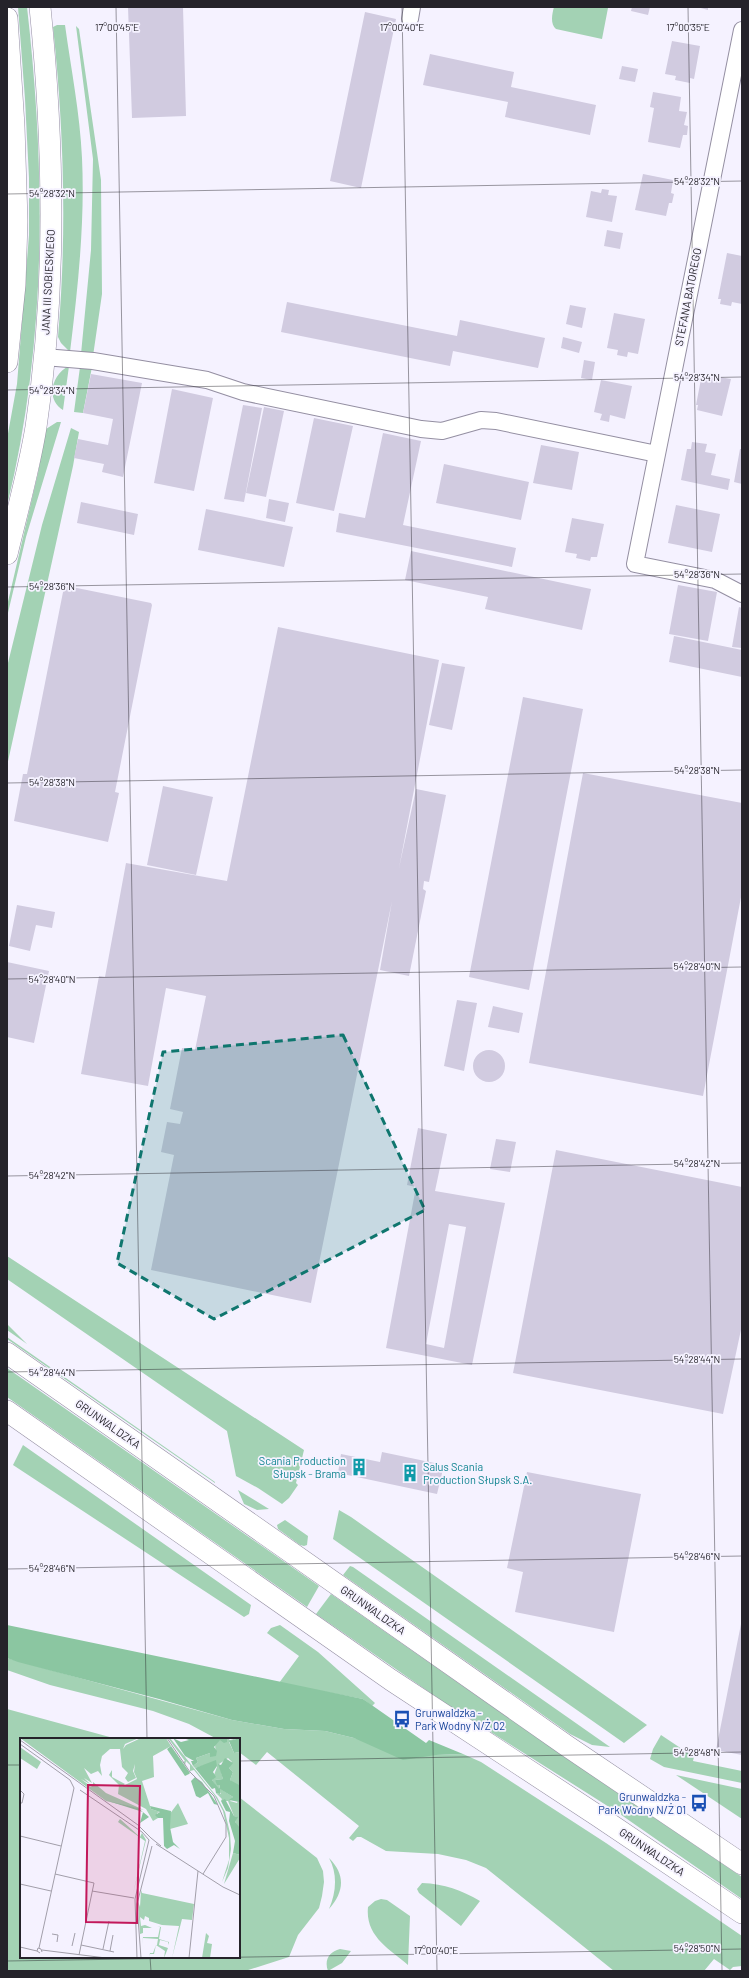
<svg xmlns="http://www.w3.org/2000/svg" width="749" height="1978" font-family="Barlow,sans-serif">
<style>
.green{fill:#a3d2b4}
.forest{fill:#8bc6a1}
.building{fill:#d1cbe0;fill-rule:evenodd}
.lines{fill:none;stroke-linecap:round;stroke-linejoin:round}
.minor-casing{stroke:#948fa2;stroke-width:18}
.tertiary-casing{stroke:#948fa2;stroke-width:22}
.minor{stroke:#fff;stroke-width:16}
.tertiary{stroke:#fff;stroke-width:21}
.marked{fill:#0f766e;fill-opacity:0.2;stroke:#0f766e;stroke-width:3;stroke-dasharray:8 5;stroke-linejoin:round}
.ticks{fill:none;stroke:#25232a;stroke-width:1;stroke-opacity:0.45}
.labels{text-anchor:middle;stroke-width:3.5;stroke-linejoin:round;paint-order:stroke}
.street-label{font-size:11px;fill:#25232a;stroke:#f5f2ff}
.culture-label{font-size:11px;fill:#0d838f;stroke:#f5f2ff;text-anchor:end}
.transit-label{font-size:11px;fill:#164399;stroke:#f5f2ff;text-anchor:start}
.inset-road{fill:none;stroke:#a29faa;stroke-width:1}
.view{fill:#c2185b;fill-opacity:0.15;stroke:#c2185b;stroke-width:2}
.inset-edge{fill:none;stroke:#25232a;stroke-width:2}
.ticks-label{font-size:10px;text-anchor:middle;fill:#25232a;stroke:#f5f2ff;stroke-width:3.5;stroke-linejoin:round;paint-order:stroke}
</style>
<rect width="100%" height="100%" fill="#f5f2ff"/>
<path class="green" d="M18 7H27C46 174 47 342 7 506V439L17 384 29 235V178L25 99Z
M554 7 608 8 602 39 556 29C550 24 552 14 554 7Z
M57 25H65C71 69 80 113 82 158 85 222 78 287 70 352L61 343 58 337C67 234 64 130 53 27Z
M76 26 79 29 101 180 102 294 93 356 81 354 91 250 93 159Z
M69 366 63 410C45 399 52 374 69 366Z
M80 367H92L83 413 74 412Z
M57 422H61L26 537 7 617V606L38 473 46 429Z
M71 428 79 432 73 466 7 766V667L42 525Z
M7 1256 304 1450 296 1483 298 1485 289 1498 282 1504 258 1488 236 1476 227 1431 7 1279Z
M7 1324 27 1344 7 1330Z
M7 1337 215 1482V1483L7 1339Z
M7 1368 319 1586 307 1607 7 1397Z
M23 1445 251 1605 249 1614 244 1617 13 1465Z
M238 1490 269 1509 257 1510 244 1504Z
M339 1510 351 1517 647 1725 624 1743 333 1539Z
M285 1520 308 1536 307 1545 304 1546 300 1545 278 1529 277 1525Z
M350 1566 353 1567 610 1747 592 1745 570 1734 343 1575Z
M331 1594 563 1756 742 1877V1899L617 1812 445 1703 316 1614Z
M280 1625 318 1652 375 1703 372 1706 363 1699 279 1683 299 1656 267 1633 271 1628Z
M7 1658 232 1720 284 1729 325 1731 354 1738 436 1755 463 1754 481 1762 606 1843 742 1936V1966L733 1967 730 1970 714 1959 704 1971H614L486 1868 466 1860 438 1854 386 1851 361 1837H357L353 1841 349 1838 359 1826 267 1752 256 1765 239 1752V1739H217L189 1724 153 1711 50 1685 7 1670Z
M7 1709 117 1739H21V1957H239V1797L317 1858 323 1871 324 1882 322 1896 319 1908 298 1935 289 1957 245 1971H7Z
M661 1735 694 1757 693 1761 742 1771V1783L664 1767 650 1759 653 1749Z
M676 1775 742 1789V1819Z
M329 1858C346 1875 344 1892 329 1909 336 1893 338 1874 329 1858Z
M422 1883C445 1884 461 1890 480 1901L461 1926 419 1893 417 1889Z
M381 1899 387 1900 410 1916 408 1965C389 1949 365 1936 368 1907L375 1901Z
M340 1949 351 1951 342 1963 328 1971C324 1960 329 1952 340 1949Z"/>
<path class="forest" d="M7 1625 363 1699 426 1743 429 1740 463 1754 436 1755 403 1760 354 1738 325 1731 284 1729 232 1720 159 1699 18 1662 7 1658Z"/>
<path class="building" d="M128 7H183L186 116 132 118Z
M632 7H650L648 15 631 11Z
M697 7H708V10Z
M365 12 396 19 361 188 330 181Z
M672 41 700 46 694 79 690 78V83L675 80 676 76 665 74Z
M430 54 514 72 511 87 596 105 590 135 505 117 508 102 423 85Z
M622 66 638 69 635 82 619 79Z
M653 92 681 97 679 111 687 112 684 125 688 126 687 135H683L680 148 648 142 654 108 650 107Z
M643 174 673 180 671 193 674 194 672 203H669L666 216 635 210Z
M602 189 609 190 608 195 617 196 612 222 586 217 591 191 601 193Z
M607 230 623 233 620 249 604 246Z
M727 253 742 256V304L732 302 731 306 720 304 721 299H718Z
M287 302 457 336 460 320 545 338 538 368 453 351 450 366 281 332Z
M570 305 586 308 582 328 566 324Z
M614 313 645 319 638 354 628 352 627 357 617 355 618 350 607 348Z
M563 337 582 342 579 353 561 348Z
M584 360 595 362 592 380 581 378Z
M91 374 142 383 123 477 102 472 104 464 74 458 78 439 108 445 113 419 83 413Z
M702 374 731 379 722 416 697 410 698 405H696Z
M601 380 632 386 625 419 610 415 609 422 600 420 602 414 594 412Z
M172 389 213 398 194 491 154 483Z
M243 405 262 408 244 502 224 499Z
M264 407 284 411 266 497 246 493Z
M314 418 353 426 334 511 296 503Z
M383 433 421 441 403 525 516 548 512 567 336 532 339 513 365 518Z
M692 442 707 444 705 452 716 454 711 475 730 479 728 490 681 480 687 449H691Z
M541 445 579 452 572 490 533 483Z
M740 449H742V484L734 482Z
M444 464 529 482 521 520 436 503Z
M269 499 289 503 285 522 266 518Z
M81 502 138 514 134 535 77 523Z
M676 505 720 514 712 552 668 543Z
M206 509 293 527 284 567 198 550Z
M572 518 604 524 597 557H591L590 561 576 558 577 554 565 552Z
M411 551 591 589 582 630 485 609 488 597 405 580Z
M678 585 717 592 708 641 669 634Z
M67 586 151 603 152 605 115 792 119 793 108 842 14 821 23 774H27L64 587Z
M739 607 742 608V648L732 647Z
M278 627 439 660 399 868 416 789 446 795 429 882 424 881 423 889 426 891 409 976 380 970 392 901 311 1303 151 1270 174 1155 161 1152 167 1122 180 1124 183 1112 170 1109 182 1048 195 1050 206 996 166 988 148 1086 81 1074 99 976 105 977 126 863 227 881Z
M674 636 742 650V677L669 662Z
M442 663 465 667 452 730 429 725Z
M523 697 583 709 529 990 469 977Z
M583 773 742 803V892L703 1096 529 1063Z
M163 786 213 797 196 875 147 865Z
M17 905 55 912 52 928 36 925 30 951 9 946Z
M7 962 49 971 34 1043 7 1037Z
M457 1000 477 1003 464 1071 444 1066Z
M493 1006 523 1013 519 1033 488 1027Z
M473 1066a16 16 0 1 1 32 0a16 16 0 1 1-32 0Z
M418 1128 447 1134 435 1191 505 1203 472 1365 386 1348 416 1187 407 1185ZM449 1224 466 1227 444 1348 426 1344Z
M496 1139 516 1142 510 1172 490 1169Z
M556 1150 742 1187V1325L723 1414 513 1373Z
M382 1452 444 1465 437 1494 338 1473 341 1454 380 1462Z
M527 1472 641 1494 614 1632 515 1612 523 1572 507 1568Z
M741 1624H742V1755L716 1750Z"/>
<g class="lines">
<g class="minor-casing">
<path id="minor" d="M410 19 412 7
M742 30 635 564 715 580 742 594
M44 357 93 361 207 380 243 392 421 429 442 431 481 420 496 421 657 454"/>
</g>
<g class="tertiary-casing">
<path id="tertiary" d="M7 18 14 126 17 221 15 285 7 362
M7 554C17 512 29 470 36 427 57 288 54 146 40 7
M7 1353 567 1746 742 1864
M7 1411 391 1680 598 1816 742 1913"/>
</g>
<use href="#minor" class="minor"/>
<use href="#tertiary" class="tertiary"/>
</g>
<path class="marked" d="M343 1035 425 1210 214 1319 117 1263 163 1052Z"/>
<path class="ticks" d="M116 7 147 1739M402 7 437 1971M688 7 722 1971M7 194 742 181M7 390 742 377M7 587 742 574M7 783 742 770M7 979 742 967M7 1176 742 1163M7 1372 742 1359M7 1569 742 1556M239 1761 742 1752M7 1765H21M150 1957 151 1971M7 1961 742 1949"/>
<defs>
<g id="building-bare" transform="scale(1.38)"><path d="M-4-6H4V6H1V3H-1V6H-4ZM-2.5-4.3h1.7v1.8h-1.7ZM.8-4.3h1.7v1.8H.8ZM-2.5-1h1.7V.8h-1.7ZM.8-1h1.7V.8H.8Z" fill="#0f9aa8" stroke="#f5f2ff" stroke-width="2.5" paint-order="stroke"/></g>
<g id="bus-bare" transform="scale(1.38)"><path d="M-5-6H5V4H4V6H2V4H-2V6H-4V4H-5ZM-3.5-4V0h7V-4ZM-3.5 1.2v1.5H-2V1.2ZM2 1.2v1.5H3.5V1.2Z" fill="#1a4fb4" stroke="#f5f2ff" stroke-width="2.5" paint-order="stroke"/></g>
</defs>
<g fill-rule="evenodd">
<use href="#building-bare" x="359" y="1467"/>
<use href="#building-bare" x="410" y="1473"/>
<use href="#bus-bare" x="402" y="1719"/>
<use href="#bus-bare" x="699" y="1803"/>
</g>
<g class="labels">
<g class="street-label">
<text transform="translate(48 282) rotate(-87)" y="4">JANA III SOBIESKIEGO</text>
<text transform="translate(688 297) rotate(-79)" y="4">STEFANA BATOREGO</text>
<text transform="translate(108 1424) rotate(35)" y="4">GRUNWALDZKA</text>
<text transform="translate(373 1610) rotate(35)" y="4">GRUNWALDZKA</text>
<text transform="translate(652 1852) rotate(34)" y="4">GRUNWALDZKA</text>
</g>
<g class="culture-label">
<text x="346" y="1465">Scania Production<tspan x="346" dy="13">Słupsk - Brama</tspan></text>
<text x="423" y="1471" text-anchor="start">Salus Scania<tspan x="423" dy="13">Production Słupsk S.A.</tspan></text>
</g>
<g class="transit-label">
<text x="415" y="1717">Grunwaldzka -<tspan x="415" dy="13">Park Wodny N/Ż 02</tspan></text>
<text x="686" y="1801" text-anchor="end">Grunwaldzka -<tspan x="686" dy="13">Park Wodny N/Ż 01</tspan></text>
</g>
</g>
<g transform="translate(20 1738)">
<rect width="220" height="220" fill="#f5f2ff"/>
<path d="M0 0H119L105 6 103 11 106 7 121 0H146L151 8 133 18 134 39 122 43 131 71 140 74 137 75 138 80 133 83 126 71 98 56 99 47 89 37 92 32V39L105 46 101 49 117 41 114 34 115 26 113 33 116 40 108 44 105 40 108 35 102 29 100 11H90L82 18 80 27 82 38 78 33 71 36 64 30 72 45 64 40 70 46 61 41 69 47 68 48 71 49 73 46V44L86 55 124 72 86 63ZM148 0H150L189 49 197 59 205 74 210 95 211 111 208 130 202 144 209 122V100L203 73 195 58 174 32 170 33V27L166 23 165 27 163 24 165 23ZM207 0 210 2 218 0 209 4 214 15 220 14V51L210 42 213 34 209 30 212 24 208 20 199 26 203 41 195 42 200 47 199 50 213 59 210 63 217 65 220 59V94L215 84 217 79 214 78 208 63H201L202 61 196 55 201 56 192 42 197 29 195 24 175 30 173 28 178 24 176 20 190 15 196 18 195 6 200 1 207 4ZM0 9 21 24 17 31 0 20ZM158 65 168 86 150 91 149 77ZM100 81 120 99 122 95 126 102 113 156 125 103 98 84ZM213 115 220 117V120L204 146ZM121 152 122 155 174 166 172 182 162 181 152 220 159 188 142 187 129 183V180L125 178 124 182 120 179 121 188 125 187 132 190H123V195L120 196 118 163 120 169ZM137 188 141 189 139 201 149 204 148 207V204L140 202 139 207 148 210 144 220 145 213 136 207 134 216H130L129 219 130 215H133L136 207H137L138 201 123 200 122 207 123 199H138L140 189ZM186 195 189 198 187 205 192 206 190 220H182Z" fill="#a3d2b4"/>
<path d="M153 0 161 4 169 2 163 0H207V4L204 5 200 2 194 9 197 13 196 18 190 19V15L176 20 178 24 173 28 171 23H174L165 18ZM220 0V14L214 15 209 3ZM151 8 170 35 169 36 165 38 147 11ZM205 20 213 25 209 30 213 34 210 42 219 47V64L209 62 213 59 200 51V56L196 55 195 50 192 51 175 30 196 22 197 28 193 34 196 39 192 42 199 51 200 47H197L195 42 203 41 198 26 201 27ZM175 39 182 44 198 67 194 66 188 55 180 60 176 58 171 43ZM205 61 214 78 218 79 215 84 220 90V117L213 115 215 103 209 83 210 74 206 73 201 63ZM88 63 118 70 129 79 120 85 123 74ZM130 68 151 73 150 89 153 104 160 111 154 107 147 111 144 108 143 80H138L135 77 140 74 131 71Z" fill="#8bc6a1"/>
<path class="inset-road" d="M147 0 170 34 194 58 206 86V99L183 136M0 2 118 87 131 100M0 6 50 42 54 50 19 210M0 52 4 56 2 65H0M60 52 122 94 129 102 115 161 117 220M0 98 41 108M131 100 141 108M136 106 203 149 220 157M35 136 74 145 59 217M0 146 31 153M72 153 114 160M32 196 38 197 37 204M61 207 94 214M52 208 55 195M0 209 17 213M83 211 89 183M22 212 86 220M90 213 93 197M20 215 17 213 18 210 21 211 22 214M121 220 117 166 132 108M169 220 178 133"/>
<path class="view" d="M68 47 120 48 117 185 66 184Z"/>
<rect width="220" height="220" class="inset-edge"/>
</g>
<g class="ticks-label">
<text x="117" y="31">17°00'45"E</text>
<text x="402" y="31">17°00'40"E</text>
<text x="688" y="31">17°00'35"E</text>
<text x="697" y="185">54°28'32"N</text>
<text x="52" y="197">54°28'32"N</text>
<text x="697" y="381">54°28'34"N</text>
<text x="52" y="394">54°28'34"N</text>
<text x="697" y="578">54°28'36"N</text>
<text x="52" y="590">54°28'36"N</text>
<text x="697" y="774">54°28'38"N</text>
<text x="52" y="786">54°28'38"N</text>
<text x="697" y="970">54°28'40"N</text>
<text x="52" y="983">54°28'40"N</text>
<text x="697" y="1167">54°28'42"N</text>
<text x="52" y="1179">54°28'42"N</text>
<text x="697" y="1363">54°28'44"N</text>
<text x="52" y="1376">54°28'44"N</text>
<text x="697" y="1560">54°28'46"N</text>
<text x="52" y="1572">54°28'46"N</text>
<text x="697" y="1756">54°28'48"N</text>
<text x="697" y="1952">54°28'50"N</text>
<text x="436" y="1954">17°00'40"E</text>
</g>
<rect width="749" height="1978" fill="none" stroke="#25232a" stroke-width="16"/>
</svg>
